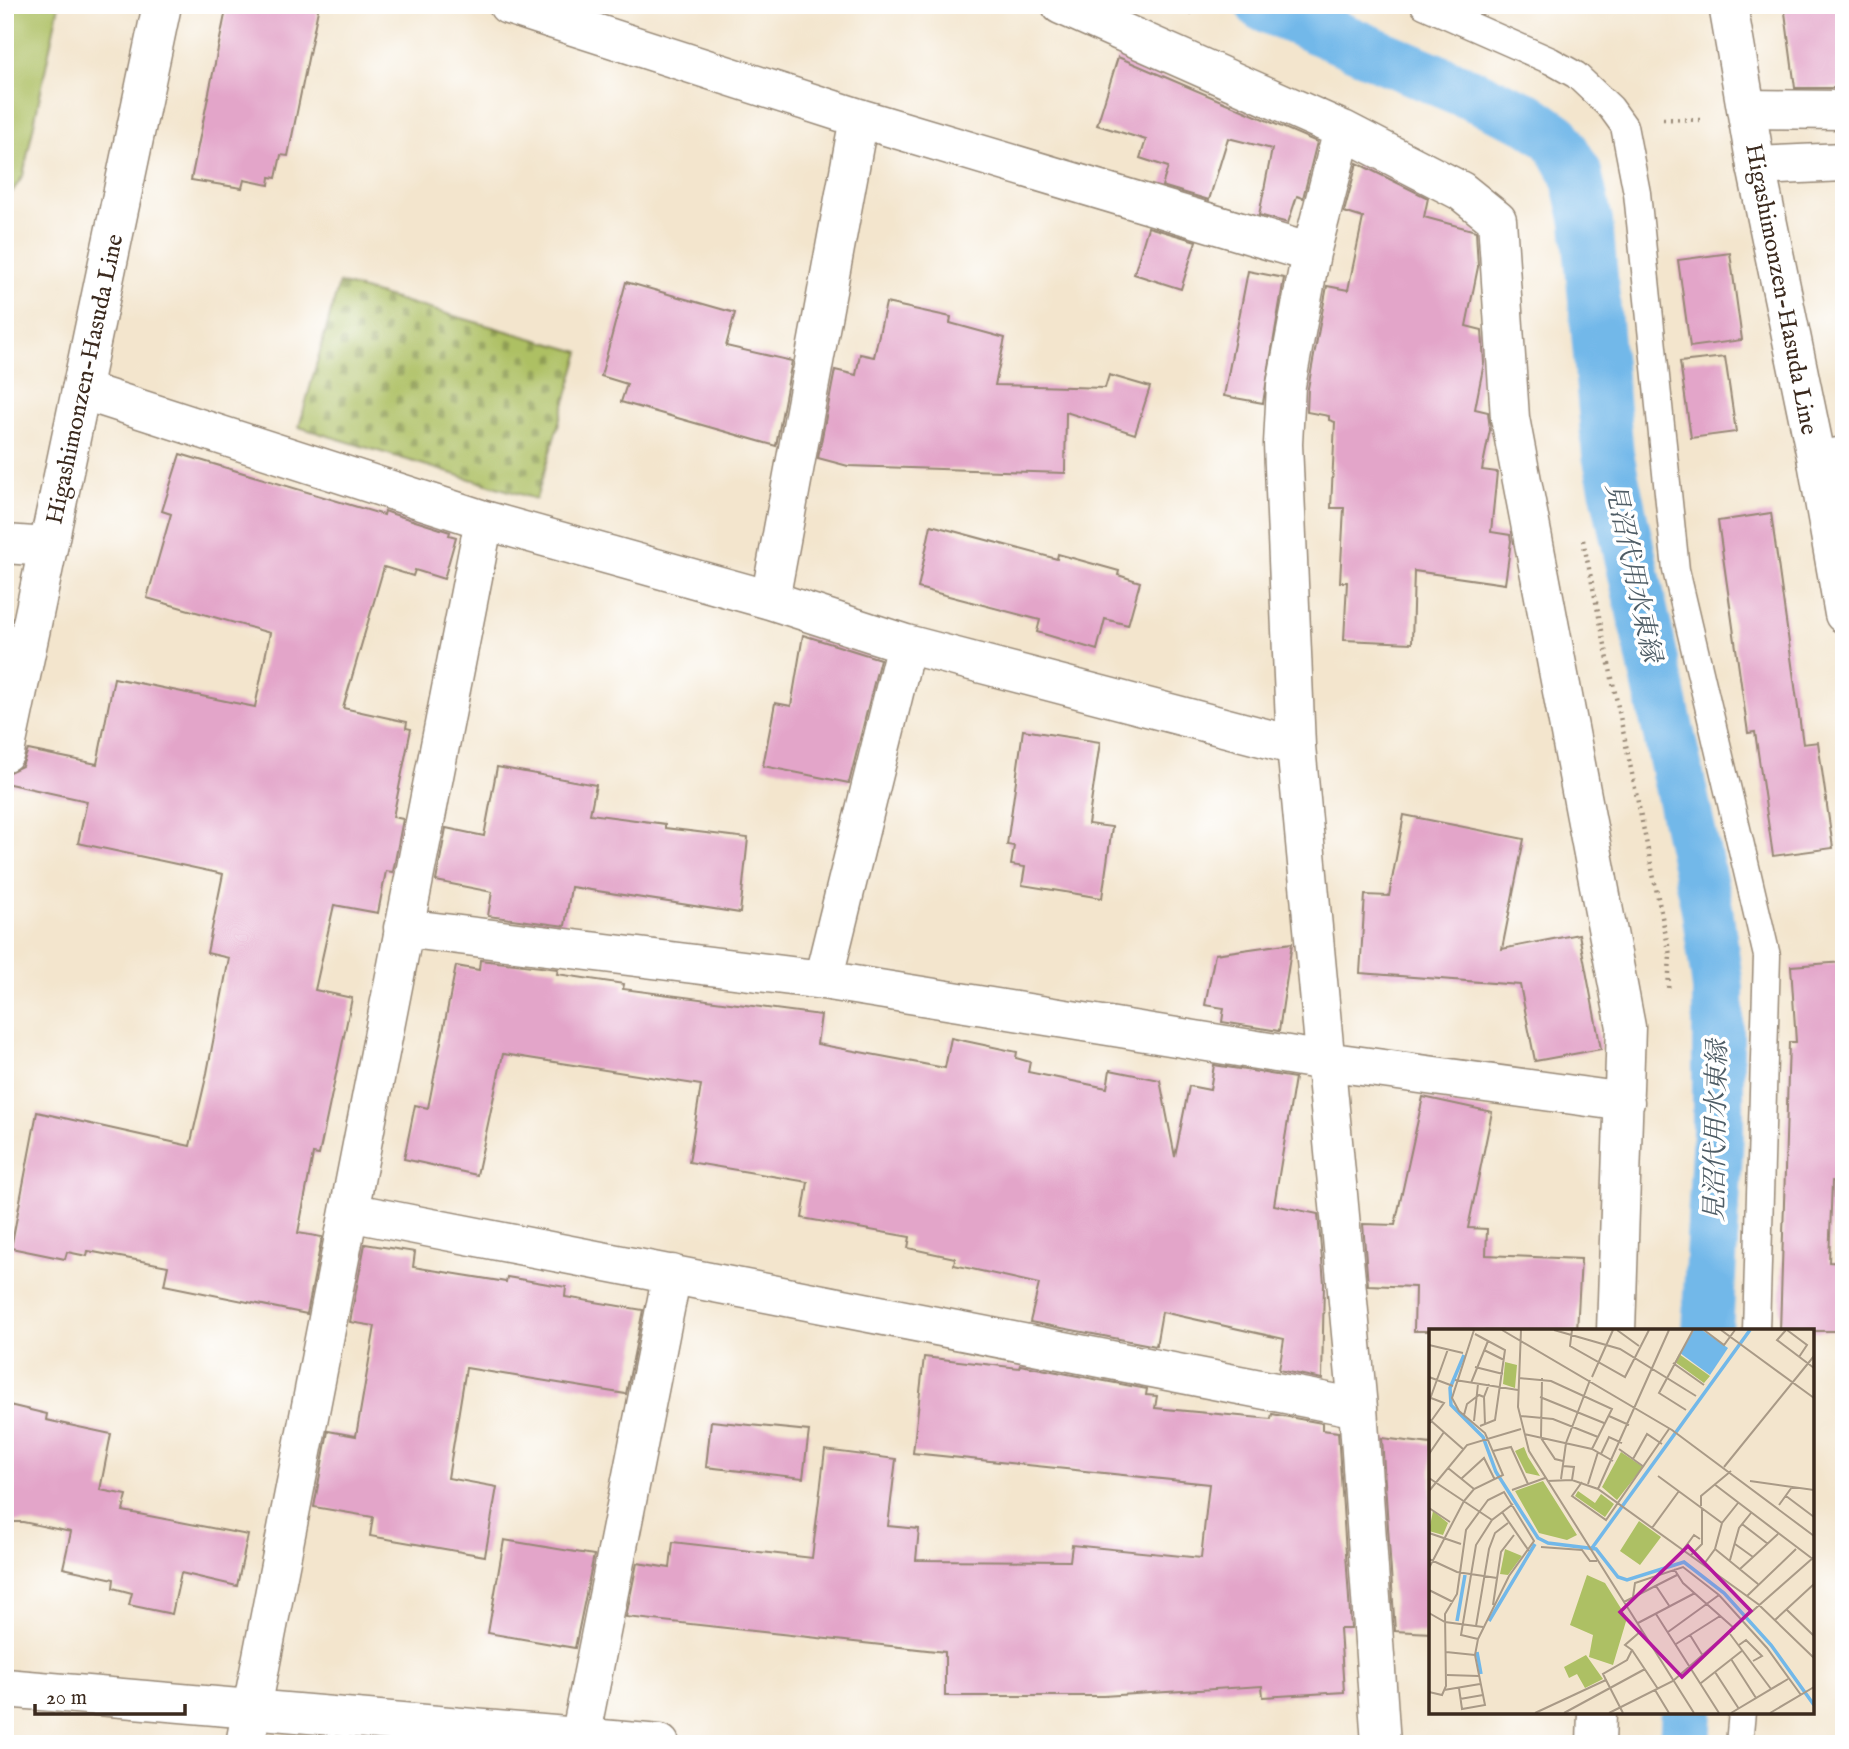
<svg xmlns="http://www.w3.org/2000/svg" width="1849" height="1749" font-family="'IM FELL English','Noto Serif JP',serif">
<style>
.cemetery{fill:url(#cemetery-stones);stroke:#747541;stroke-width:2}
.pitch{fill:#adc064;stroke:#747541;stroke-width:2}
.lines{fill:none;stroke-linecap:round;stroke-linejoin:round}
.canal{stroke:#72b8e9;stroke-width:52}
.building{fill:#e3a5c9}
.service-casing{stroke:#978876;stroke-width:29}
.minor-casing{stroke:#978876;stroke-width:41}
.tertiary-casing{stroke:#978876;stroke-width:41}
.secondary-casing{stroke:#978876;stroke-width:41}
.path{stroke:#978876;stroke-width:4.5;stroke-dasharray:2 5;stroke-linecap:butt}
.service{stroke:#fff;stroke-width:26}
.minor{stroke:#fff;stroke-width:38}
.tertiary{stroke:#fff;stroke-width:38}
.secondary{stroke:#fff;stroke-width:38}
.labels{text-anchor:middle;stroke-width:7;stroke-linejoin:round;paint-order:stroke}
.street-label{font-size:24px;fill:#3b2a1e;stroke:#fff}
.water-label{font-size:26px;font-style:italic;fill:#4e5c65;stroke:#fff}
.inset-river{fill:none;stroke:#72b8e9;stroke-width:3.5}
.inset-road{fill:none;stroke:#a99a87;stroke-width:2}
.view{fill:#b5179e;fill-opacity:0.15;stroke:#b5179e;stroke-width:3.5}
.inset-edge{fill:none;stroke:#3b2a1e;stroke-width:3.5}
</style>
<defs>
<pattern id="cemetery-stones" width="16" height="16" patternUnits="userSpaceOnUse" patternTransform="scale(1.75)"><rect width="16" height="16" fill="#adc064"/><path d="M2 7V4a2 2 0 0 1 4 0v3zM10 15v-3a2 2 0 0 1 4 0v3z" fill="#8e9c52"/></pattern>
</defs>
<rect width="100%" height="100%" fill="#fff"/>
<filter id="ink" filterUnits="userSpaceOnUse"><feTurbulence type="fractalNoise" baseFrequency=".0143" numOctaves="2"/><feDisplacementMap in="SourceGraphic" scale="14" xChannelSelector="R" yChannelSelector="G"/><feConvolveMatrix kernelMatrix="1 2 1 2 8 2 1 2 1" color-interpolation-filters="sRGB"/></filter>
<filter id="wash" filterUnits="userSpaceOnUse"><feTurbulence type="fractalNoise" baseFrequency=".00686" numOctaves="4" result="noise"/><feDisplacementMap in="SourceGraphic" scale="28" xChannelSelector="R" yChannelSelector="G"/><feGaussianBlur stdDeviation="1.57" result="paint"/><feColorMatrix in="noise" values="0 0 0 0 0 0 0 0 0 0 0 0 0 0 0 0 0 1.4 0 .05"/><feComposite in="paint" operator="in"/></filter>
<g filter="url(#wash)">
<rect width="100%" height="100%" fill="#f3e5cd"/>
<path class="cemetery" d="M339 283 580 352 536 499 299 427Z"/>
<path class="pitch" d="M5 5H59L23 176 5 202Z"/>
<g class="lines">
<path class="canal" d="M1262 5 1529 119 1556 138 1576 173 1587 222 1608 455 1707 909 1718 988V1132L1707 1331
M1685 1744 1687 1712"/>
</g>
<g id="blocks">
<path class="building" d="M227 5H319L288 156 281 155 276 178 270 177 269 185 244 180 242 188 191 180Z
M1784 5H1844V88H1795Z
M1118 57 1317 142 1303 198 1297 196 1288 223 1259 215 1272 149 1228 138 1209 200 1162 186 1168 167 1140 158 1146 140 1097 125Z
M1357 163 1428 198 1424 217 1476 231 1478 267 1466 326 1482 330 1484 363 1475 409 1488 412 1490 430 1482 470 1497 472 1491 532 1510 535 1511 541 1505 584 1414 571 1412 643 1344 640 1347 582H1340L1344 508H1331L1335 422 1329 420V416L1307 412 1308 388 1327 286 1348 290 1363 218 1344 212Z
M1148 227 1196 241 1181 289 1134 274Z
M1730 253 1742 340 1690 347 1678 260Z
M1248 271 1284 278 1263 403 1224 396Z
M626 282 735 313 726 346 792 361 776 446 621 402 627 384 601 376Z
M886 303 951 317 950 323 1005 338 995 385 1105 388 1109 375 1150 387 1135 434 1066 412 1065 473 848 466 818 458 835 370 856 375 860 354 874 357Z
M1725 357 1736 432 1691 438 1680 362Z
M180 454 384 515 385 511 393 514 450 532 449 535 456 537 444 579 415 570 413 576 384 567 343 708 407 722 406 728 411 729 393 817 403 819 393 872 386 871 378 913 334 905 315 990 352 998 319 1155 313 1154 298 1233 322 1237 307 1314 164 1285 168 1266 88 1251 87 1256 67 1252 65 1259 11 1248 37 1112 190 1146 207 1073 229 958 207 953 223 874 78 843 87 801 5 783 7 773 22 766 28 750 97 764 114 678 255 707 270 633 147 598 171 514 162 511Z
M1771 513 1803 744 1818 742 1833 848 1773 856 1755 732 1748 733 1718 521Z
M931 525 1057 559 1058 554 1119 571 1118 575 1140 582 1128 625 1105 619 1097 650 1037 632 1040 620 918 588Z
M803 635 880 659 849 783 763 766 775 703 791 706Z
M1023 730 1100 742 1088 824 1112 827 1102 898 1022 885 1025 867 1011 865 1014 846 1007 845Z
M497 767 596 785 590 814 665 824V828L748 838 740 913 571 887 565 926 488 916 492 892 436 881 446 828 484 836Z
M1404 815 1524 839 1502 949 1579 934 1601 1049 1535 1061 1520 985 1360 973 1365 895 1389 896Z
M1292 943 1279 1031 1222 1022 1224 1008 1205 1005 1215 954Z
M480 960 558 969 557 974 624 984 623 989 821 1015 817 1044 945 1068 951 1038 1017 1052 1016 1058 1030 1062 1028 1072 1107 1088 1110 1070 1160 1080 1175 1157 1189 1086 1210 1090 1214 1065 1295 1078 1274 1205 1318 1214 1324 1283 1322 1379 1279 1370 1284 1339 1162 1312 1156 1346 1030 1322 1039 1284 954 1265 955 1258 908 1248 910 1237 802 1218 808 1182 689 1162 701 1085 503 1054 477 1175 404 1159 415 1105 428 1108 456 966 479 970Z
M1844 962V1182L1832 1181 1829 1262 1844 1263V1331H1780L1789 1042H1796L1791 966Z
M1423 1097 1492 1112 1468 1228 1487 1229 1486 1255 1581 1259 1577 1331H1414L1415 1287 1368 1285 1363 1224 1395 1225Z
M365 1244 415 1252 413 1267 506 1282 507 1277 566 1287 565 1297 643 1310 626 1394 466 1368 448 1478 497 1487 485 1556 370 1536 373 1517 314 1507 328 1431 356 1436 375 1326 350 1322Z
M924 1357 1019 1368 1020 1365 1147 1389 1146 1395 1157 1396 1155 1408 1271 1419 1272 1414 1322 1423V1430L1338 1432 1351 1629H1340L1344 1692 1263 1697 1262 1686 1103 1696H945V1652L626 1617 637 1563 670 1568 673 1542 812 1558 825 1450 896 1459 888 1526 919 1529 916 1560 1070 1561 1072 1545 1201 1558 1209 1484 913 1453Z
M5 1404 47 1414 46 1420 111 1434 100 1490 127 1495 123 1511 248 1535 237 1586 181 1573 172 1614 129 1605 132 1593 113 1588 114 1579 63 1568 71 1532 23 1522H5Z
M711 1421 809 1431 803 1478 706 1467Z
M1382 1438 1431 1444V1633L1395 1631Z
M504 1540 594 1555 575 1648 488 1633Z"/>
</g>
</g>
<g filter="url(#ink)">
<use href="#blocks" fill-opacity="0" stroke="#978876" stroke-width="2"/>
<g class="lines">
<g class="service-casing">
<path id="service" d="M1424 5 1551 61 1576 75 1611 108 1624 126 1637 193 1676 570 1767 956 1756 1331
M1739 1744 1742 1712"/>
</g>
<g class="minor-casing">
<path id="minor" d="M508 5 859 118 1311 253
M1061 5 1343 130 1461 191 1497 220 1510 418 1626 1027 1616 1331
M1747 109 1844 110
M1343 130 1311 253 1286 385 1283 444 1296 746 1358 1408 1381 1744
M1756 166 1844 162
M81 390 484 520 770 600 906 644 1296 746
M1817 461 1844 456
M5 544 48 547
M770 600 859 118
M403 928 823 980 1325 1061 1625 1102
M823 980 906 644
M349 1212 1358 1408
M580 1738 672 1274
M245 1744 484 520
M1596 1744 1597 1712"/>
</g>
<g class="tertiary-casing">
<path id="tertiary" d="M5 1688 660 1744"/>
</g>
<g class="secondary-casing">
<path id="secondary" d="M1728 5 1756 166 1817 461 1844 614
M5 752 162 5"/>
</g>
<path class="path" d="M1189 14 1193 5
M1663 119 1703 120
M1583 540 1670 955 1668 991"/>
<use href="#service" class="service"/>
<use href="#minor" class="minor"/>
<use href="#tertiary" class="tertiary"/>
<use href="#secondary" class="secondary"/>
</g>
</g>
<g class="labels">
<g class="street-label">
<text transform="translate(1782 289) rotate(79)" y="8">Higashimonzen-Hasuda Line</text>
<text transform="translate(84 379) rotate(-78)" y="8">Higashimonzen-Hasuda Line</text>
</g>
<g class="water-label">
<text transform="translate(1634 572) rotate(78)" y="9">見沼代用水東縁</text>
<text transform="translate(1715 1131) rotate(-89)" y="9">見沼代用水東縁</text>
</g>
</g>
<g transform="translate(1429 1329)">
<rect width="385" height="385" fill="#f3e5cd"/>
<path d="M250 25 281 47 275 54 246 33ZM192 123 214 138 188 171 173 158ZM149 162 166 174 172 165 185 175 176 188 146 167ZM210 192 232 208 211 236 191 222ZM76 220 93 227 79 246 71 245ZM157 326 174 350 156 359 148 345 140 349 135 338Z" fill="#adc064"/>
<path d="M76 33 88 36 86 59 74 55ZM95 118 99 128 111 147 97 144 86 122ZM4 182 19 194 14 206 0 202Z" fill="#adc064"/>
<path d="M114 152 148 206 138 211 110 204 86 162ZM158 246 176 254 198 289 184 336 160 328 164 306 141 296Z" fill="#adc064"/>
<path d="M265 1H273L299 19 281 46 251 24Z" fill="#72b8e9"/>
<path class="inset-river" d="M35 26 21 59 22 76 54 108 67 143 109 209 119 214 167 220 189 248 198 251 255 233 295 264 342 316 385 376M163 219 321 1M28 292 36 246M60 292 106 215M48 323 52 345"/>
<path class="inset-road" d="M73 1 243 101 385 207M92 1 89 78 100 122 265 384M125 1 191 20 267 67M143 1 141 17 196 48 220 1M188 1 210 17M275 1 295 16 306 1M292 1 385 69M357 1 348 11 385 39M358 1 378 16 370 28M46 5 76 21 66 91 51 97M0 16 34 24M55 21 75 31M244 34 275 56M46 38 74 45M0 48 24 57M163 48 184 1M90 49 122 52 183 80 163 120M113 49 112 109 126 130 134 132M26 51 89 61M42 54 59 12M111 68 175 94M0 73 19 20M257 81 230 64 264 1M35 86 38 75 50 66 55 68M91 87 124 90 169 108M180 87 200 96M0 90 34 120M45 92 49 55M0 95 15 74 2 69M56 95 55 68 60 55M95 105 163 120 184 132M190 120 215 138M64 122 82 118 99 155M0 125 15 103M172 125 180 108 193 114M204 130 218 105 233 115M134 137 145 138 143 151M295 138 385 27M19 139 45 160M229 147 293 194M0 149 63 191M32 150 55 129 66 151M132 150 137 114 161 51M118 152 143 151 169 160 329 275 385 329M321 152 385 161M153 153 143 167 177 191 240 100M159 155 169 123M285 155 385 231M169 160 240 1M83 161 116 149M0 162 38 116 92 100M357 167 385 188M350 176 363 158M272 177V167L302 142M0 179 21 193M73 183 100 222M313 195 339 215M223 199 250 162M0 204 32 215M306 215 324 228M112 218 153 221 161 232H168M286 220 329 255M254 221 265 206 271 210M262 226 273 215V180M0 230 28 243 68 249M301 231 310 199 322 184M275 235 286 220 293 194 309 174M0 239 35 172 45 160 74 146 56 104 30 82 23 69 45 1M245 240 254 254 306 300M311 240 349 205M227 257 241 278M0 261 24 273M318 267 367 220M204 268 206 254 254 238 290 266 338 319 372 366M195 273 248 246M64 276 72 223 85 206M358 281 385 307M0 284 16 293 54 298M227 285 290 384M346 291 385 255M209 294 266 264M47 297 60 220 66 204 79 194M239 303 290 266M301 305 342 360M261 306 274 327M49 310 32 306 47 216 63 191 84 175M247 315 291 287M310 316 317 311 333 327 324 332M203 321 229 360M17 323 46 326M302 330 327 369M286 343 310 380M18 346 50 347M177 351 194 384M272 354 314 321M15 361 51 355M226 361 240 384M0 363 13 366 17 357 16 285 28 265 37 201 59 171 75 163 105 212 80 247 49 310 46 326 56 376 33 380 30 359M31 370 54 366M106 384 177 351 174 345 198 331 203 321 196 316 212 302M135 384 216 340M180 384 244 352 385 228M302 384 359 350M341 384 385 358"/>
<path class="view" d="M259 217 322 282 253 348 191 283Z"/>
<rect width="385" height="385" class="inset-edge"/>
</g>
<rect width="1849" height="1749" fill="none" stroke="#fff" stroke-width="28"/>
<path d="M35 1704v10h150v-10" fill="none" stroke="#3b2a1e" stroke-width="3.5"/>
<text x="46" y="1704" font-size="21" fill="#3b2a1e" stroke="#ffffff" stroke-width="5" paint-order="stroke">20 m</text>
</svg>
